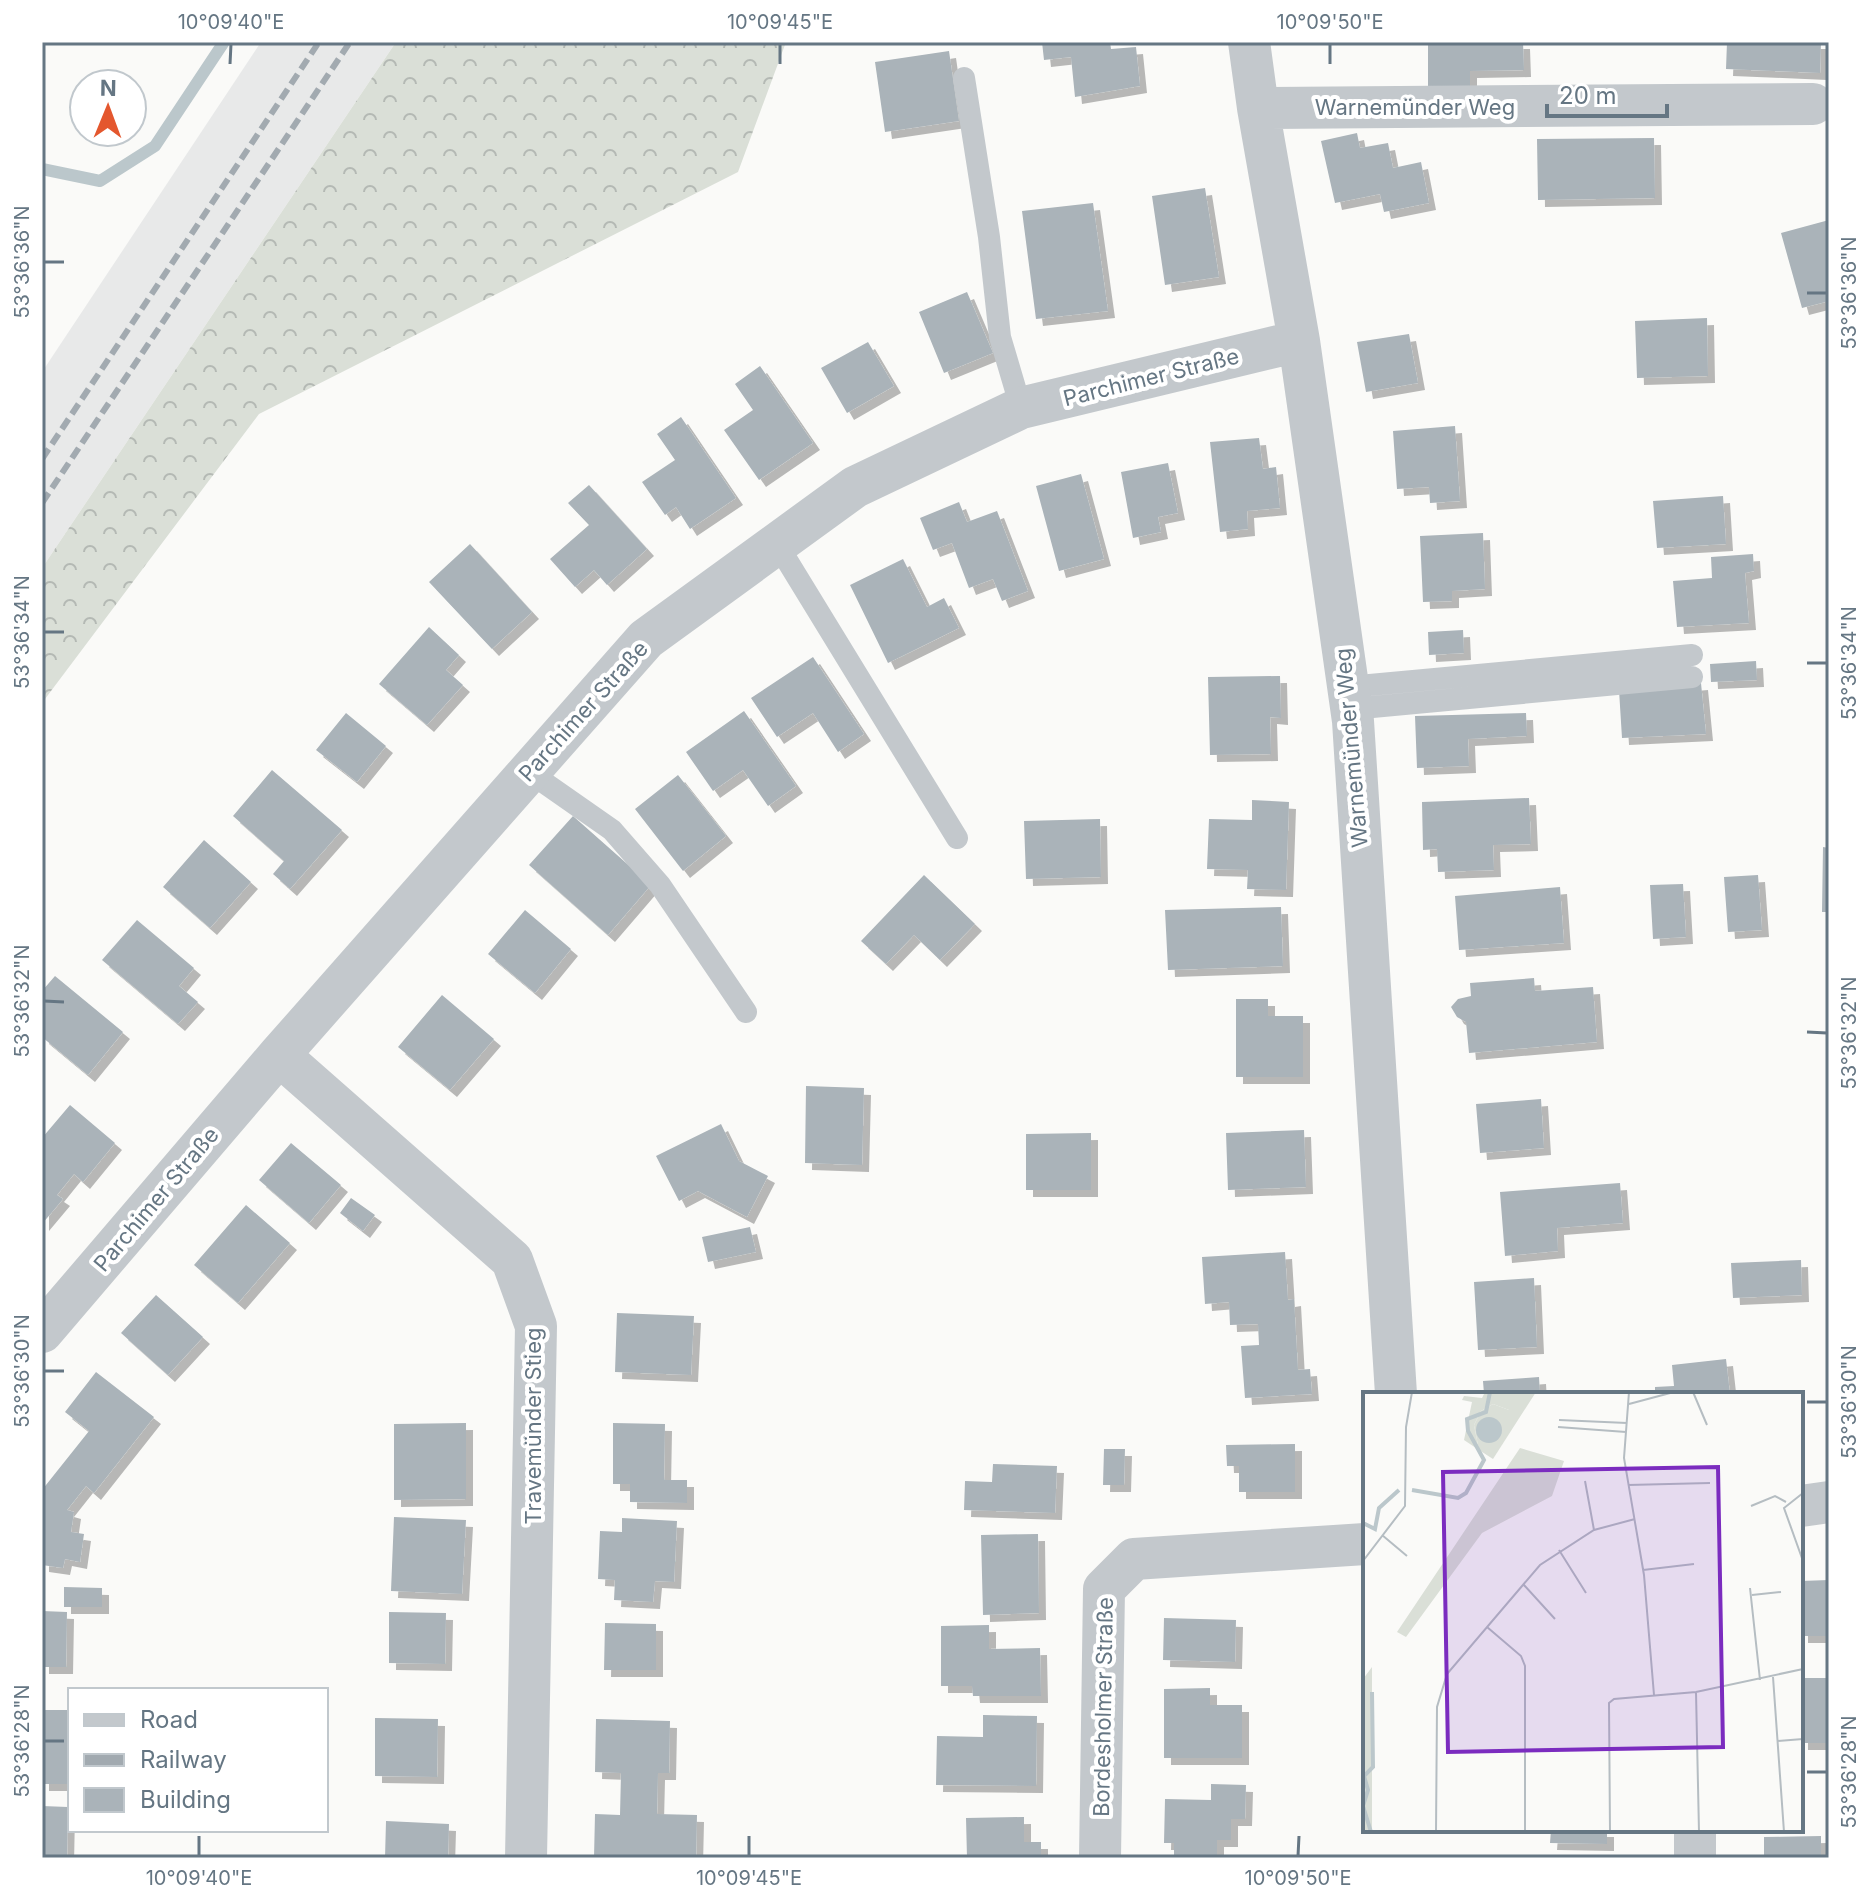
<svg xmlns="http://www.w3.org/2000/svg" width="1871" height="1900" font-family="Inter,sans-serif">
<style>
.built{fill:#e8e9e9}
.forest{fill:url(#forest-crowns)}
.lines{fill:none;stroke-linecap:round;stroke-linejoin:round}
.stream{stroke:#bbc7cb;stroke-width:12}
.building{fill:#aab3b9;filter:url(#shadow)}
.lane{stroke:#c3c8cc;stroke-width:22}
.street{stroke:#c3c8cc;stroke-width:42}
.rail{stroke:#a2aab0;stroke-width:6;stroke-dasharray:12 6;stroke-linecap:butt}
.ticks{fill:none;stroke:#657683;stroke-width:3}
.labels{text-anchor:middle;stroke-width:8;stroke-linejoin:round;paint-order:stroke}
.street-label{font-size:22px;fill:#657683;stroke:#fff}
.inset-river{fill:none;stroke:#bbc7cb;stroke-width:4}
.inset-road{fill:none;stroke:#b5bdc2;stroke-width:2}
.view{fill:#7b2cbf;fill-opacity:0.15;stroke:#7b2cbf;stroke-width:4}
.inset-edge{fill:none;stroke:#657683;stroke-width:4}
.neatline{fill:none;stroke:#657683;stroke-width:3}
.ticks-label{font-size:20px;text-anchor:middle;fill:#657683}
</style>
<defs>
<pattern id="forest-crowns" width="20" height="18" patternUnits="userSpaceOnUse" patternTransform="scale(2)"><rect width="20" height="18" fill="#dadfd7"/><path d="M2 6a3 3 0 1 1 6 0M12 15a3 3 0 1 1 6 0" fill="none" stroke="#b4b9b4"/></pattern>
<filter id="shadow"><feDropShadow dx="7" dy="7" stdDeviation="0" flood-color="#0004"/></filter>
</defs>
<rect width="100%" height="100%" fill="#fafaf8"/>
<path class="built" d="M261 42H396L42 568V372Z"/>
<path class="forest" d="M396 42H786L738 172 259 414 42 703V568Z"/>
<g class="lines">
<path class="stream" d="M42 169 100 181 155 146 224 42"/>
</g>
<path class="building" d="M1042 42H1110L1111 49 1136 47 1140 86 1075 97 1071 57 1044 60Z
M1428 42H1523L1524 70 1470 71V87H1428Z
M1727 42H1821L1820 73 1726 69Z
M949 51 959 121 885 132 875 62Z
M1357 133 1360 148 1388 143 1393 168 1421 162 1429 203 1384 212 1380 194 1335 203 1321 141Z
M1654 138 1655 198 1538 200 1537 139Z
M1205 188 1219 277 1165 285 1152 196Z
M1093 203 1108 311 1036 319 1022 211Z
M1829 220V301L1802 308 1781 233Z
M967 292 993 353 944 373 919 312Z
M1707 318 1708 376 1637 378 1635 321Z
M1409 334 1418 383 1366 392 1357 342Z
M868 342 894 386 847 413 821 368Z
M760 366 813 443 759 480 724 430 753 410 735 384Z
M681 417 736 498 690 529 676 507 665 515 642 482 675 460 657 434Z
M1455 426 1460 501 1430 503 1429 487 1397 489 1393 431Z
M1259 438 1263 469 1276 467 1280 508 1247 511 1248 529 1220 532 1210 442Z
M1168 463 1178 513 1158 517 1161 532 1133 538 1121 472Z
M1081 474 1104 559 1059 571 1036 486Z
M589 485 647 549 607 585 594 570 575 587 550 559 589 525 568 503Z
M1723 496 1726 544 1657 548 1653 501Z
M959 502 967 522 997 511 1028 591 1002 601 993 579 969 588 952 543 933 550 920 518Z
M1483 533 1485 589 1452 591V601L1423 602 1420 536Z
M470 544 532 612 492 649 429 582Z
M1753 554 1754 571 1745 573 1749 623 1677 627 1673 581 1712 578 1711 557Z
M903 559 927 607 944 598 959 628 888 663 850 585Z
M429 627 459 655 446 670 463 685 427 725 379 684Z
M1463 630 1464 653 1429 655 1428 632Z
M813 657 864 734 838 752 813 713 777 737 751 698Z
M1756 661 1757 680 1711 682 1710 664Z
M1280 676 1281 718 1270 717 1271 754 1210 755 1208 677Z
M1701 683 1706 734 1622 738 1619 690Z
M744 711 796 786 768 806 743 770 713 791 686 752Z
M346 713 386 746 357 782 316 750Z
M1526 713 1527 736 1468 739 1469 766 1417 768 1415 716Z
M272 770 342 830 290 889 273 874 284 861 233 816Z
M678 775 726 836 683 871 635 809Z
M1529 798 1531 844 1493 845 1494 870 1438 872 1437 849 1423 850 1422 802Z
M1252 800 1289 802 1286 890 1247 889 1248 870 1207 869 1209 819 1252 820Z
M573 816 651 885 608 935 529 865Z
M1100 819 1101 877 1026 879 1024 821Z
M204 840 251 882 210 928 163 887Z
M1823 847 1829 848V912H1822Z
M924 875 975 924 940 960 914 935 886 964 861 941Z
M1758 875 1762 930 1728 932 1724 877Z
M1683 884 1686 937 1653 939 1650 885Z
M1560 887 1564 943 1459 950 1455 896Z
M1281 907 1283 966 1168 970 1165 910Z
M525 910 571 949 535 993 488 954Z
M137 920 194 968 179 986 198 1002 178 1024 102 960Z
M55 976 123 1032 88 1075 42 1037V991Z
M1534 978 1535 991 1593 987 1597 1042 1469 1053 1466 1022 1457 1017 1451 1007 1458 999 1471 996 1470 983Z
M442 995 494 1039 450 1090 398 1047Z
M1236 999H1268V1016H1303V1077H1236Z
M806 1086 864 1088 862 1165 805 1163Z
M1541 1099 1544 1148 1480 1153 1476 1104Z
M70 1105 115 1143 83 1182 74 1174 57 1195 63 1199 42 1224V1138Z
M721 1124 739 1161 768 1176 747 1217 698 1191 679 1201 656 1156Z
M1304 1130 1306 1187 1228 1190 1226 1133Z
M1091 1133V1190H1026V1134Z
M291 1143 341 1185 309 1223 259 1180Z
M1620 1183 1623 1223 1557 1228 1558 1251 1505 1256 1500 1192Z
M351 1198 375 1215 363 1231 340 1213Z
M246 1205 290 1243 238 1303 194 1265Z
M750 1227 756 1252 708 1262 702 1237Z
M1285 1252 1288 1300 1294 1299 1298 1370 1310 1369 1312 1394 1245 1398 1241 1346 1259 1345 1258 1324 1230 1325 1229 1302 1205 1304 1202 1257Z
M1801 1260 1802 1295 1733 1298 1731 1263Z
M1534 1278 1537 1347 1478 1350 1474 1282Z
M156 1295 203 1337 168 1375 121 1333Z
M617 1313 694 1316 691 1375 615 1372Z
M1726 1359 1730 1394H1655V1387L1674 1386 1672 1365Z
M96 1372 154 1417 94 1493 86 1486 67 1510 74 1512 71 1532 84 1534 80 1562 65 1559 63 1568 42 1565V1490L89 1431 65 1412Z
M1539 1377 1540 1394H1484L1483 1381Z
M466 1423V1499L394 1500V1424Z
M613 1423 665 1424 664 1480H687V1503L630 1502V1484H613Z
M1295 1444V1492H1239V1466H1227L1226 1445Z
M1104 1449H1125L1124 1485H1103Z
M993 1464 1057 1466 1055 1513 964 1510 965 1481 992 1482Z
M394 1517 466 1520 462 1594 391 1591Z
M622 1518 677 1521 674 1582 655 1581 653 1602 614 1600 615 1580 598 1579 600 1531 622 1532Z
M1038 1534 1039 1613 983 1615 981 1535Z
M1829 1580V1636H1801V1581Z
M64 1587 102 1588V1607H64Z
M42 1611 67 1612 66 1667H42Z
M389 1612 446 1613 445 1664 389 1663Z
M1164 1618 1236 1620 1235 1662 1163 1660Z
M605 1623 656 1624V1670H604Z
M989 1625V1649L1040 1648 1041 1696H973L972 1686H941V1626Z
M1801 1678H1829V1743H1801Z
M1210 1688V1705H1242V1758H1164V1689Z
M42 1710H70V1784H42Z
M983 1715 1037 1716 1036 1786 936 1785 937 1736 983 1737Z
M375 1718 438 1719 437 1777 375 1776Z
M596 1719 670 1721 669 1773H658L657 1814 697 1815 696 1858H594L595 1814 620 1815 621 1773 595 1772Z
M1211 1784 1246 1785 1245 1819H1231V1840H1217V1858H1174V1843H1164L1165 1799 1211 1800Z
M42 1806 68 1807 67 1857 42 1858Z
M1024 1817V1842H1041V1858H967L966 1818Z
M386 1821 449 1824 448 1858H385Z
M1551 1830H1607V1844L1550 1843Z
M1821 1836V1858H1764V1837Z"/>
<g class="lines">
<path class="lane" d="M964 78 989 237 1000 337 1021 408
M777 544 957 838
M1348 687 1692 655
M1351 709 1692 677
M529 772 612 830 660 885 746 1012"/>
<path class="street" d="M1249 42 1258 108 1299 341 1353 721 1396 1394
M1258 108 1813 104
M279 1055 512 1260 536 1326 526 1858
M42 1332 279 1055 646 639 855 487 1021 408 1299 341
M1801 1506 1829 1502
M1695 1830V1858
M1100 1858 1104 1589 1134 1559 1365 1544"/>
<path class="rail" d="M42 459 319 42
M42 503 350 42"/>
</g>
<path class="ticks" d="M230 64 231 44M780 64V44M1330 64V44M44 262H64M1807 293H1827M44 632H64M1807 663H1827M44 1001 64 1002M1807 1032 1827 1033M44 1371H64M1807 1402H1827M44 1741H64M1807 1772H1827M199 1856V1836M749 1856V1836M1298 1856 1299 1836"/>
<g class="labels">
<g class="street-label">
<text x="1415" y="115">Warnemünder Weg</text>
<text transform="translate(1151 377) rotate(-14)" y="8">Parchimer Straße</text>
<text transform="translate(583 711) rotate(-48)" y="8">Parchimer Straße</text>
<text transform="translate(1351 748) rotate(-95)" y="8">Warnemünder Weg</text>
<text transform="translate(156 1199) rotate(-50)" y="8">Parchimer Straße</text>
<text transform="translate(533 1426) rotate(-90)" y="8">Travemünder Stieg</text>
<text transform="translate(1103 1707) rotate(-89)" y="8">Bordesholmer Straße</text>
</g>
</g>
<g transform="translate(1363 1392)">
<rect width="440" height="440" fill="#fafaf8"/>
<path d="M130 12 146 18V42L130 67 116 58 111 33 118 19Z" fill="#dadfd7"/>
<path d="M122 0H173L146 42V18L130 12 118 19 111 33 116 58 101 48 109 10 99 8 101 4 119 6ZM157 56 201 69 189 104 119 141 43 245 34 240ZM9 275V440H0V287Z" fill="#dadfd7"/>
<path d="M113 38a13 13 0 1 1 26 0a13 13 0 1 1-26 0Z" fill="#bbc7cb"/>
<path class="inset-river" d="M49 98 95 106 103 101 121 68 105 39 104 27 123 20 127 0M0 131 12 137 16 116 36 98M8 440 0 414 5 398 1 384 10 375 9 300"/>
<path class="inset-road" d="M266 0 261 66 281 183 291 303M330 0 344 33M266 12 311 0M196 28 264 31M195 35 263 40M222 89 231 138M265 93 347 91M440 101 421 116 440 169M388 114 412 104 423 110M19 143 44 164M196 158 223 201M0 169 42 114 43 35 49 0M280 178 331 172M160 192 192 227M387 196 397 288M389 203 418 200M124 235 158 264 162 274V440M410 285 421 440M333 300 336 440M415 349 440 347M73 440 74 315 84 282 177 173 231 138 272 127M247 440 246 311 251 307 333 300 440 277"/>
<path class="view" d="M355 75 360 355 85 360 80 80Z"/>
<rect width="440" height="440" class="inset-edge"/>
</g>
<rect width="1871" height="1900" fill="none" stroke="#ffffff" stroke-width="88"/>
<rect x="68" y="1688" width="260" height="144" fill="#ffffff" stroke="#c1c8cd" stroke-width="2"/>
<rect x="84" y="1714" width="40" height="12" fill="#c3c8cc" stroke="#c1c8cd" stroke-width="2"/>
<text x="140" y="1728" font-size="24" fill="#657683">Road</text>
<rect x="84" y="1754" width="40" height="12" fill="#a2aab0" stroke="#c1c8cd" stroke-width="2"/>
<text x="140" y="1768" font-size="24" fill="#657683">Railway</text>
<rect x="84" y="1788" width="40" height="24" fill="#aab3b9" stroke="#c1c8cd" stroke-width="2"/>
<text x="140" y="1808" font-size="24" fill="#657683">Building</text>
<g transform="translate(108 108) rotate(1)"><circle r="38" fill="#ffffff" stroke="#c1c8cd" stroke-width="2"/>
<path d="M0-6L14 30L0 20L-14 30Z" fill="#e4572e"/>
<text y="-12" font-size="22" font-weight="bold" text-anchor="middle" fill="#657683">N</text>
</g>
<path d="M1547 104v12h120v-12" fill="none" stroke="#657683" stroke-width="4"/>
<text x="1559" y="104" font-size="24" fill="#657683" stroke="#ffffff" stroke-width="6" paint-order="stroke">20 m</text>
<rect x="44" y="44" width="1783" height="1812" class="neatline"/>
<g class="ticks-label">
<text x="231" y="29">10°09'40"E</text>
<text x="780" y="29">10°09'45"E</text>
<text x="1330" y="29">10°09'50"E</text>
<text transform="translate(22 262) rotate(-90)" y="7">53°36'36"N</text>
<text transform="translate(1849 293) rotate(-90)" y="7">53°36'36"N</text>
<text transform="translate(22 632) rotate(-90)" y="7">53°36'34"N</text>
<text transform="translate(1849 663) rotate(-90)" y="7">53°36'34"N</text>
<text transform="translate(22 1001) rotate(-90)" y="7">53°36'32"N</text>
<text transform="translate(1849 1033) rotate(-90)" y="7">53°36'32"N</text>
<text transform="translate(22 1371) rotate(-90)" y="7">53°36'30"N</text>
<text transform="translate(1849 1402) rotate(-90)" y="7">53°36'30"N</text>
<text transform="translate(22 1741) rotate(-90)" y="7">53°36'28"N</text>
<text transform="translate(1849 1772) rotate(-90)" y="7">53°36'28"N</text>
<text x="199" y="1885">10°09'40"E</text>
<text x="749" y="1885">10°09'45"E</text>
<text x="1298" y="1885">10°09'50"E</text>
</g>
</svg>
